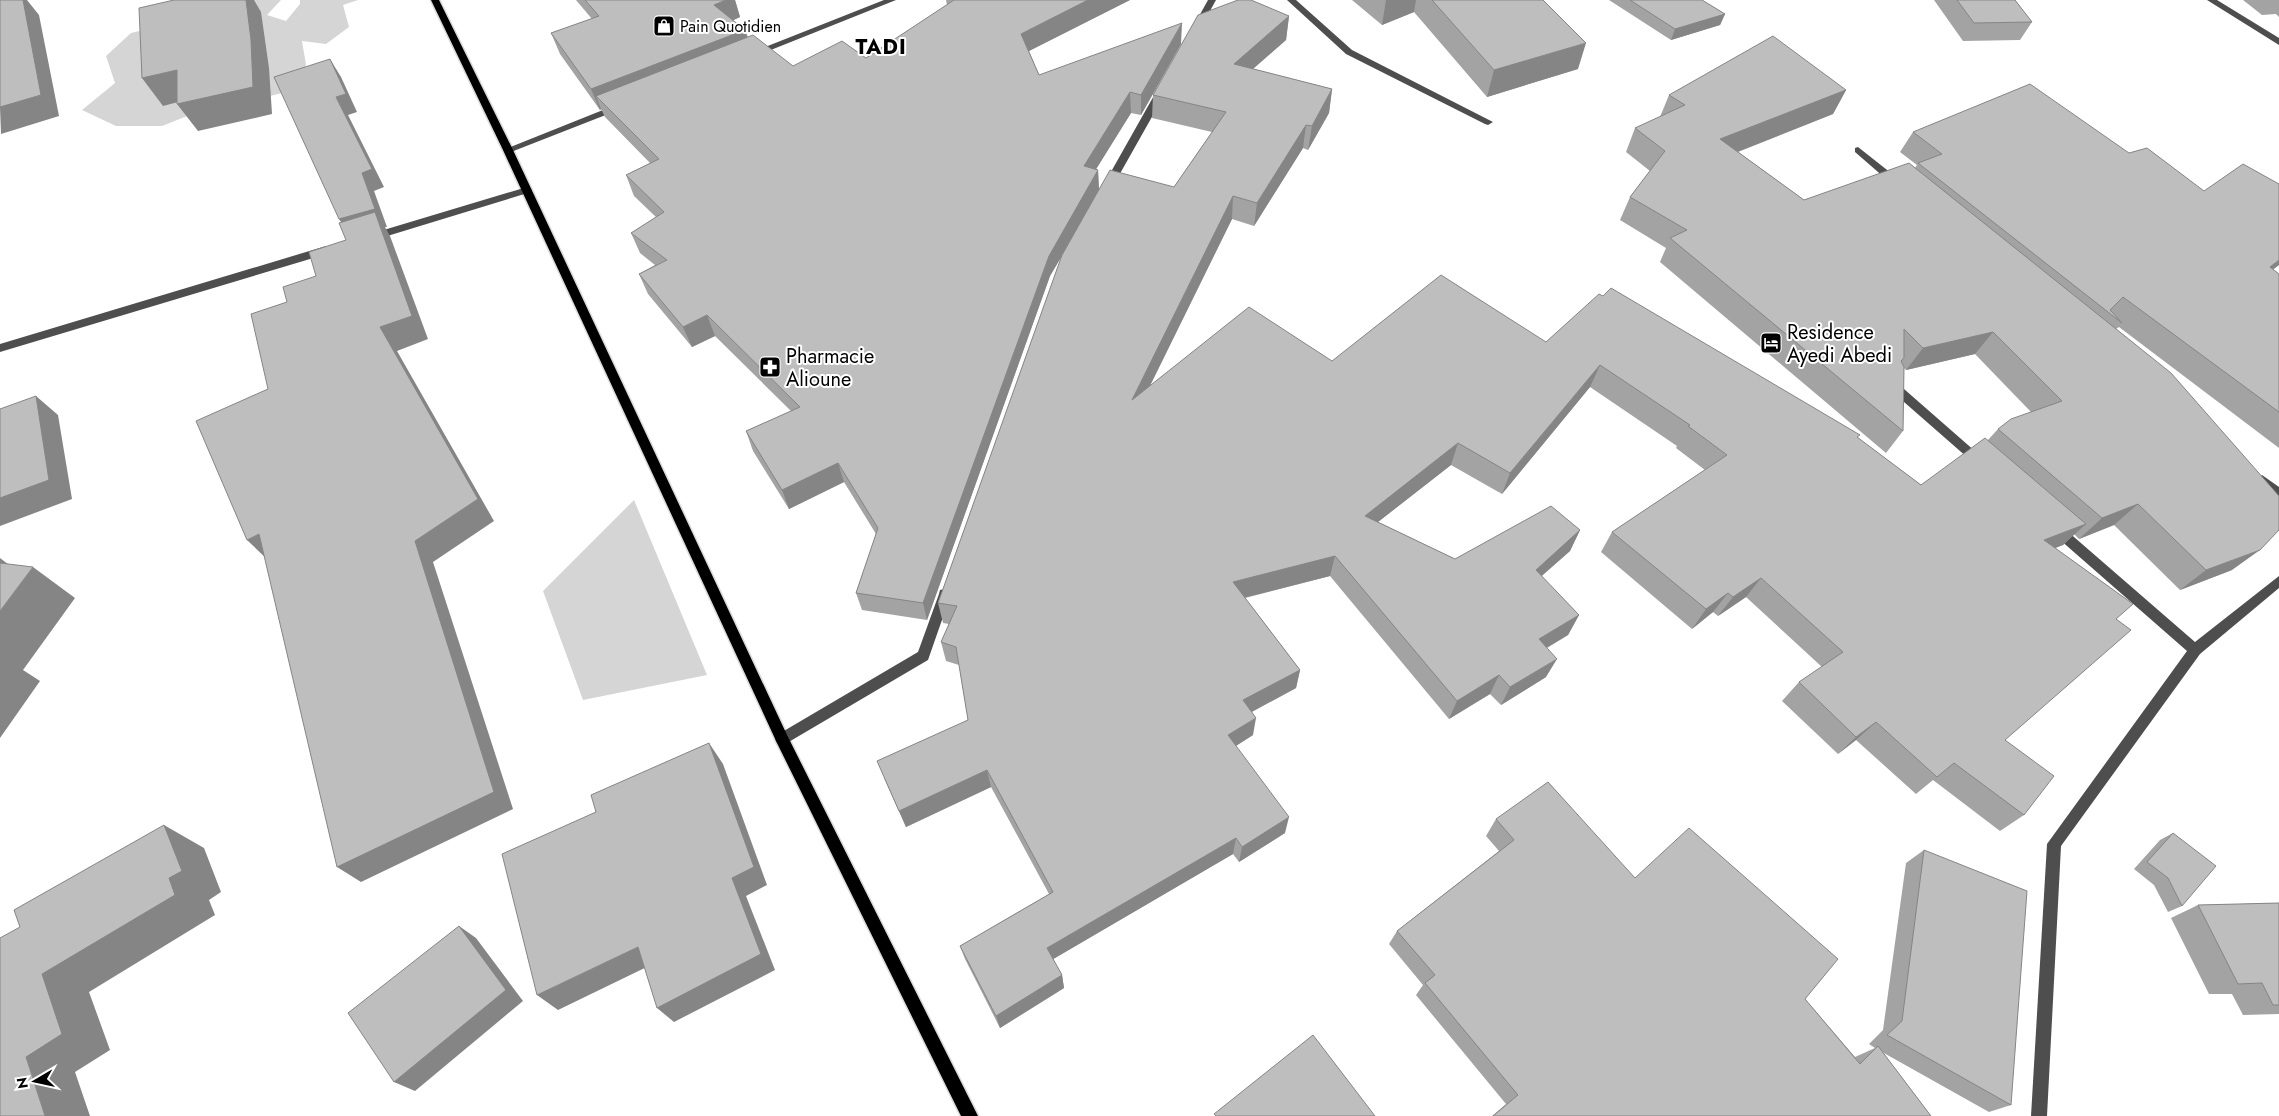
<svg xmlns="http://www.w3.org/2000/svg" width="2279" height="1116" font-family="Jost,sans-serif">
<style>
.green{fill:#d5d5d5}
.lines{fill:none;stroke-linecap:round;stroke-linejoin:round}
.major-casing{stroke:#dbdbdb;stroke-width:3}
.minor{fill:#4e4e4e;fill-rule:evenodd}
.major{fill:#000;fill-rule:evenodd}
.wall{fill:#a3a3a3}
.shaded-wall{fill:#858585}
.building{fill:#bebebe;stroke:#858585}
.labels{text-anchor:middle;stroke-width:4;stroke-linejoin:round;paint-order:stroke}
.far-poi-label{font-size:16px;fill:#000;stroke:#fff;text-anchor:start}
.poi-label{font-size:20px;fill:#000;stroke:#fff;text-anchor:start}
.far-district-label{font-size:21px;font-weight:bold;letter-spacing:1px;fill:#000;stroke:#fff}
</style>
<rect width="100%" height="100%" fill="#fff"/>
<path class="green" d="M212 0H281L267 15 286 21 300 4V0H358L343 5 349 27 326 44 302 41 306 65 293 90 251 101 210 107 162 126H116L82 110 115 83 106 56 131 33 196 18Z
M634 500 707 675 583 700 543 591Z"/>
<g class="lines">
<g class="major-casing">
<path id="major" d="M431 0H439L513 150 787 735 978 1116H961L777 743 503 150Z"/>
</g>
<path class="minor" d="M884 0H896L758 55 750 53Z
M1208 0H1216L1200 29H1194L1193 27Z
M1287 0H1296L1352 50 1493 122 1488 125 1485 124 1346 54Z
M2207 0H2217L2279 38V45Z
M1161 89 1166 92 1113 186 1112 188H1104L1103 186 1156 92Z
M618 104 623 107 621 109 511 152H505L503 150Z
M1858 147 1901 181V185H1893L1855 152V148Z
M527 187 532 190 531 192 371 241 366 237 367 235Z
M326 246 331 250 330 253 0 352V344Z
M1892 381 1896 382 1984 459 1986 462 1984 465H1976L1888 388 1886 385 1888 382Z
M2262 475 2279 487V499L2258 483 2256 480Z
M2055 523 2059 524 2195 642 2279 576V588L2200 654 2061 846 2047 1116H2031L2047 844 2187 651 2051 532 2049 528 2051 524Z
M945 589 950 590 951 594 928 660 787 743 782 745 777 743 775 739 777 735 918 652 939 594 940 590Z"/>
<use href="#major" class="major"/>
</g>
<path class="wall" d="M576 0H735L740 17 733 20 745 30 748 37 793 66 866 58 947 5 946 0H1130L1029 51 1039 75 1181 44 1141 115 1131 113 1096 169 1098 170 1099 190 1174 187 1212 132 1152 118 1153 95 1289 16 1286 40 1253 69 1332 89 1329 113 1308 150 1303 148 1254 226 1232 219 1150 386 1332 361 1546 342 1858 438 1921 485 1988 440 1998 429 2031 412 1975 354 1906 370 1904 368 1903 431 1886 453 1660 262 1666 248 1620 220 1630 197 1650 171 1626 152 1635 128 1660 117 1669 95 1846 90 1833 114 1738 152 1804 200 1915 168 1917 165 1900 152 1913 132 2279 265 2273 269 2279 274V448L2119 327 2116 329 2232 570 2180 590 2114 525 2079 539 2074 534 2063 545 2055 548 2116 619 2005 740 2024 815 2000 831 1933 780 1916 794 1856 740 1838 754 1782 701 1799 682 1822 667 1746 597 1718 616 1713 612 1692 629 1601 552 1612 532 1705 470 1676 448 1677 446 1590 387 1502 494 1451 465 1378 522 1455 559 1580 530 1570 551 1541 576 1579 615 1568 635 1547 648 1546 677 1501 705 1490 694 1449 719 1330 576 1245 598 1300 670 1296 688 1252 712 1253 735 1236 746 1285 833 1239 862 1233 854 1053 959 1062 975 1064 988 1000 1028 965 959 960 946 1049 894 991 787 906 827 884 778 968 720 959 665 946 661 941 642 949 624 943 623 938 603 1062 256 1050 276 927 620 862 610 856 593 876 534 844 482 789 509 753 451 746 431 791 411 715 336 692 347 648 294 639 274 655 265 640 253 631 233 656 217 634 196 626 175 650 163 605 117 601 109 600 110 560 54 551 33 592 19Z
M1352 0H1543L1578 69 1487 97 1414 12 1382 25Z
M1609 0H1702L1725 14 1720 25 1671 40Z
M1934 0H2015L2032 22 2020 40 1963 41Z
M2243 0H2279V17L2276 14 2262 15Z
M1496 819 1635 878 1805 999 1855 1057 1875 1048 1869 1044 1883 1030 1906 863 1924 850 2011 1105 1989 1112 1882 1052 1931 1116H1492L1506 1104 1416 995 1423 985 1389 944 1397 931 1499 851 1486 836Z
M2173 833 2182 906 2168 912 2154 885 2134 869 2160 840Z
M2279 903V1014L2243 1015 2232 994H2209L2171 918 2198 905Z"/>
<path class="shaded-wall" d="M23 0H27L39 15 59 116 1 134 0 107Z
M246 0H254L261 12 269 68 272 114 198 131 177 104Z
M726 0H735L740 17 721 26 714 5Z
M1088 0H1130L1023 54 1021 34Z
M1386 0H1416L1414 12 1382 25Z
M1725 14 1720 25 1671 40 1675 29Z
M1289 16 1286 40 1232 87 1234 64Z
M1182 23 1181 44 1141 115V95Z
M745 30 751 50 596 96 601 109 600 110 591 89Z
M1586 43 1578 69 1487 97 1494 70Z
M330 59 341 77 357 112 348 115 384 187 374 191 387 227H385L390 236 428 339 397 351 494 521 433 562 513 809 361 882 337 867 415 541 380 327 351 237 339 219 362 173 336 97Z
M177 70 197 97 163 106 142 78Z
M1332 89 1329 113 1308 150 1312 126Z
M1846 90 1833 114 1709 163 1720 139Z
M1130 92 1131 113 1085 187 1084 166Z
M1306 125 1303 148 1254 226 1257 203Z
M1098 170 1099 191 1050 276 927 620 923 603 1049 256Z
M1233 196 1232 219 1132 422V400Z
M2279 260V265L2250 287 2270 267Z
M707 315 715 336 692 347 683 327Z
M1993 332 1975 354 1906 370 1923 348Z
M1600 365 1590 387 1502 494 1510 473Z
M36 396 58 415 72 499 0 526V498Z
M1458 443 1451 465 1360 536 1365 516Z
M838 463 844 482 789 509 782 490Z
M2138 504 2114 525 2079 539 2102 518Z
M2086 524 2063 545 2023 560 2044 540Z
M1580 530 1570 551 1526 590 1536 570Z
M259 534 269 561 247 540Z
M2260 550 2232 570 2180 590 2206 570Z
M1335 556 1330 576 1231 601 1233 582Z
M0 558 13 568 0 584Z
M33 567 75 598 23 670 40 681 0 738V611Z
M1761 578 1746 597 1718 616 1733 597Z
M1728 593 1713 612 1692 629 1706 609Z
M1579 615 1568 635 1529 658 1539 639Z
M1557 659 1546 677 1501 705 1510 687Z
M1300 670 1296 688 1240 718 1243 700Z
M1499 675 1490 694 1449 719 1457 701Z
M1256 718 1253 735 1226 752 1228 735Z
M1876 722 1856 740 1838 754 1856 737Z
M709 743 723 764 767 885 746 896 775 970 674 1022 657 1008 732 878Z
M987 770 991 787 906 827 899 811Z
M1289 817 1285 833 1239 862 1242 847Z
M164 825 204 848 221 892 209 900 215 915 89 992 110 1050 75 1072 90 1116H45L26 1057 42 974 169 878Z
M1236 838 1233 854 1050 961 1047 948Z
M459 926 476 938 523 1001 415 1091 394 1082Z
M638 947 655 963 558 1010 537 995Z
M1062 975 1064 988 1000 1028 996 1016Z"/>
<path class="building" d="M0 0H23L41 95 0 107Z
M174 0H246L251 40 253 87 177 104V70L142 78 139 8Z
M585 0H726L714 5 745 30 591 89 551 33 599 16Z
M954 0H1088L1021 34 1039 75 1182 23 1141 95 1130 92 1084 166 1098 170 1049 256 923 603 856 593 878 528 838 463 782 490 746 431 800 407 707 315 683 327 639 274 667 260 631 233 664 212 626 175 659 159 596 96 753 35 793 66 842 41 866 58Z
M1238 0H1251L1289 16 1234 64 1332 89 1312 126 1306 125 1257 203 1233 196 1132 400 1249 307 1332 361 1441 275 1546 342 1599 294 1603 296 1611 288 1860 435 1857 437 1921 485 1985 438 2086 524 2044 540 2133 604 2116 619 2131 630 2005 740 2054 776 2024 815 1954 763 1937 777 1876 722 1856 737 1799 682 1843 652 1761 578 1733 597 1728 593 1706 609 1612 532 1727 455 1688 426 1690 425 1600 365 1510 473 1458 443 1365 516 1455 559 1551 506 1580 530 1536 570 1579 615 1539 639 1557 659 1510 687 1499 675 1457 701 1335 556 1233 582 1300 670 1243 700 1256 718 1228 735 1289 817 1242 847 1236 838 1047 948 1062 975 996 1016 960 946 1053 892 987 770 899 811 877 761 968 720 956 647 941 642 957 606 938 603 1062 255 1110 170 1174 187 1226 112 1153 95 1198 15Z
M1432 0H1543L1586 43 1494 70Z
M1630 0H1702L1725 14 1675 29Z
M1957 0H2015L2032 22 1974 23Z
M1773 36 1846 90 1720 139 1804 200 1909 163 2171 373 2279 496V530L2260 550 2206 570 2138 504 2102 518 1998 429 2011 419 2062 401 1993 332 1923 348 1904 329V358L1901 361 1904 367 1903 431 1670 238 1687 230 1630 197 1665 151 1635 128 1685 105 1669 95Z
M330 59 346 94 336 97 372 169 362 173 375 209 339 219 274 77Z
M2030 84 2129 153 2147 148 2204 191 2243 164 2279 184V260L2270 267 2279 274V412L2123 297 2110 310 2122 323 1918 163 1942 154 1913 132Z
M375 212 412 316 380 327 478 499 415 541 494 792 337 867 259 534 247 540 196 421 268 389 251 314 287 302 283 287 316 276 309 252 346 240 339 223Z
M36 396 49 480 0 498V409Z
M0 563 33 567 0 611Z
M709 743 754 867 732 878 761 954 657 1008 638 947 537 995 502 854 596 812 591 795Z
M1548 782 1635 878 1689 828 1838 959 1805 999 1860 1064 1878 1046 1931 1116H1493L1518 1095 1425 983 1435 975 1397 931 1514 840 1496 819Z
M164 825 182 871 169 878 175 895 42 974 62 1034 26 1057 45 1116H0V938L20 927 14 910Z
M2173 833 2216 866 2182 906 2168 878 2147 862Z
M1924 850 2027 891 2011 1105 1887 1035 1902 1021Z
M2279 903V1005H2273L2262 983 2238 984 2198 905Z
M459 926 506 990 394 1082 348 1013Z
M1313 1035 1375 1116H1216L1214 1114Z"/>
<defs>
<g id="shop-square" transform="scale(1.125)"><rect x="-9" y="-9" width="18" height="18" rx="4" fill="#000" stroke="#fff"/><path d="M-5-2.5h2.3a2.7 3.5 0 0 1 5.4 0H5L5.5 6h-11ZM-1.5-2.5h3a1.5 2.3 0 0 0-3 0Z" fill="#fff"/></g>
<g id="hotel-square" transform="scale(1.125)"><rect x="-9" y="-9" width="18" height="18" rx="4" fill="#000" stroke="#fff"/><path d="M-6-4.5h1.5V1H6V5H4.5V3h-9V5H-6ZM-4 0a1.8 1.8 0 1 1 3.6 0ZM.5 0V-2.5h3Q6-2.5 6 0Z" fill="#fff"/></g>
<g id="pharmacy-square" transform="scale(1.125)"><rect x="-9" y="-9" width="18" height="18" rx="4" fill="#000" stroke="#fff"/><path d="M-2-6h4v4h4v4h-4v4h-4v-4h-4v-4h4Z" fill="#fff"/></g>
</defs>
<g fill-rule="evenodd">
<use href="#shop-square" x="664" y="26"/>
<use href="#hotel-square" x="1771" y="343"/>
<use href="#pharmacy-square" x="770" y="367"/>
</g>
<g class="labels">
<g class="far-poi-label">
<text x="680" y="32">Pain Quotidien</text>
</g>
<g class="poi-label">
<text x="1787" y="339">Residence<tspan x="1787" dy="23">Ayedi Abedi</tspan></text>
<text x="786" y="363">Pharmacie<tspan x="786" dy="23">Alioune</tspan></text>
</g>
<g class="far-district-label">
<text x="881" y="54">TADI</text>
</g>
</g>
<g transform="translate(35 1081) rotate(261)" stroke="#ffffff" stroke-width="4" paint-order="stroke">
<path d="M0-4L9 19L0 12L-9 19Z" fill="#000000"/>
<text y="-8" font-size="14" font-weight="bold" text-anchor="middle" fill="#000000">N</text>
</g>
</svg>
